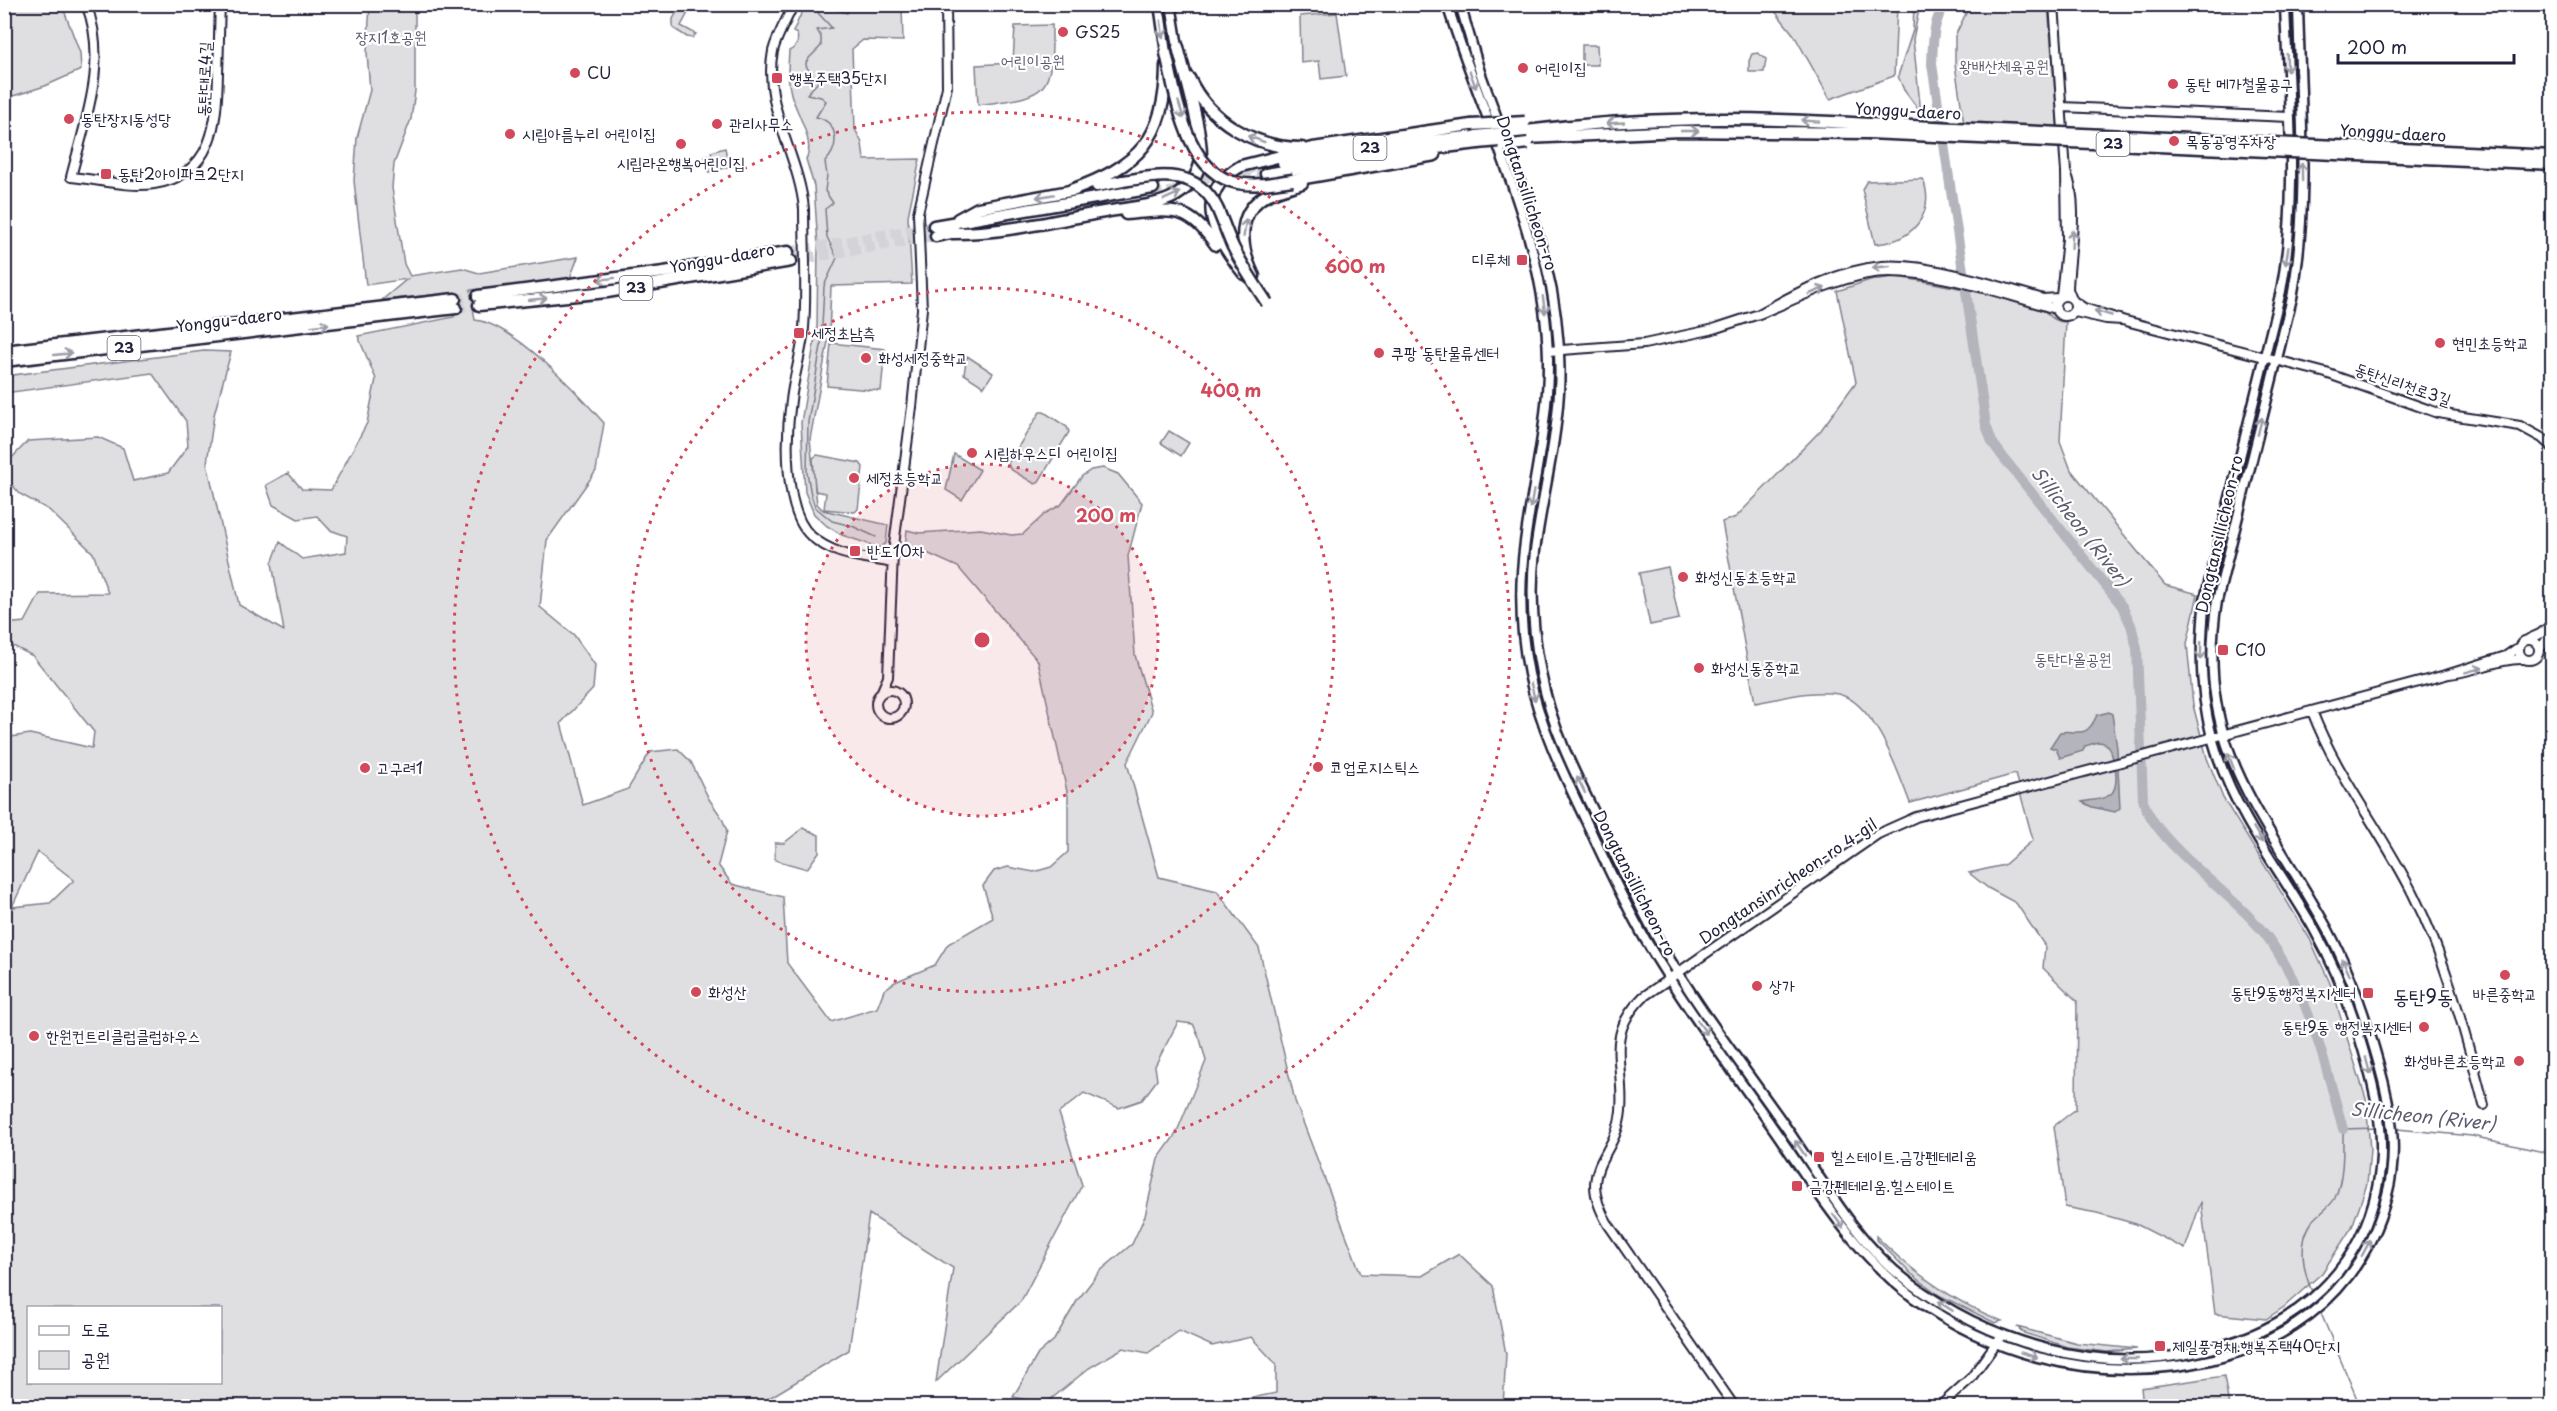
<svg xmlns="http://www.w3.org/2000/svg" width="2557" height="1411" font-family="'Playpen Sans','Poor Story',sans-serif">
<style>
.green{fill:#dfdfe2;stroke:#80808e;stroke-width:1.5;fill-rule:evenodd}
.water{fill:#b4b4bc;stroke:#7a7a88;stroke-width:1.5}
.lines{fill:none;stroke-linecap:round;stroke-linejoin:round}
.stream{stroke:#7a7a88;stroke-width:1.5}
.river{stroke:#b4b4bc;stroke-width:10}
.trunk-tunnel{stroke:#d3d3d8;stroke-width:10;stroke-dasharray:10 5;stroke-linecap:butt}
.tertiary-casing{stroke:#22223b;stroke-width:12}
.secondary-casing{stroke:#22223b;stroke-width:13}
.trunk-casing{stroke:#22223b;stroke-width:15}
.tertiary{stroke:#fff;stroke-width:8}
.secondary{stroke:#fff;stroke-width:8}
.trunk{stroke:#fff;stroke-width:10}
.trunk-bridge-casing{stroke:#22223b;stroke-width:15;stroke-linecap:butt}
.trunk-bridge{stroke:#fff;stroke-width:10}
.oneway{stroke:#9c9ca7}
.ring{fill:none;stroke:#d1495b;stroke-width:3;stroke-dasharray:3 6}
.poi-dot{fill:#d1495b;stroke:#fff;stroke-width:2}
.labels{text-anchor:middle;stroke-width:4.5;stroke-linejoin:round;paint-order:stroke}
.shield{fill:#fff;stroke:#646476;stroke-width:1.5}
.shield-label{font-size:15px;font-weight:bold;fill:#22223b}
.poi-label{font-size:16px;fill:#22223b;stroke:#fff;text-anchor:start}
.park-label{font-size:16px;fill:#5b5b6d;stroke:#fff}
.street-label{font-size:16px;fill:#22223b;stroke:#fff}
.water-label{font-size:18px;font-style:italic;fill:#5c5c6f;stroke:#fff}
.quarter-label{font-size:20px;fill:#22223b;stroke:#fff}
.centre{fill:#d1495b;stroke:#fff;stroke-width:3}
.ring-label{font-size:18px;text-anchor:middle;font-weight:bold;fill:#d1495b;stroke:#fff;stroke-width:4.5;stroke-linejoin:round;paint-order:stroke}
</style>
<rect width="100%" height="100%" fill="#fff"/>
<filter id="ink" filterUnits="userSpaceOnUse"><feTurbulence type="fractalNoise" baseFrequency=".0167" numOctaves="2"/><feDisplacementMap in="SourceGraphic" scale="12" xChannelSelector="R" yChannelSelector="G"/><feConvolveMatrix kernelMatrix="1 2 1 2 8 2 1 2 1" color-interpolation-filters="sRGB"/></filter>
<g filter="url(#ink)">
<path class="green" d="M5 4 62 5 80 53 81 70 45 86 13 96 5 85Z
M370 5H415V91L411 119 394 164 392 188 404 264 410 276 462 268 479 273 578 257 569 281 470 290 475 320C514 324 578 393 604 423L596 471 547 540 540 607 574 635 595 665 593 689 561 723 583 805 628 789 650 752 678 749 691 762 709 799 722 818 727 831 718 865 732 884 783 897 787 963 831 1022 877 1008 884 990 895 982 935 965 948 944 993 918 983 886 994 871 1008 867 1034 872 1051 867 1068 852V796L1038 661 958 567 927 553 905 547 907 530 919 533 981 529 1011 535 1023 534 1046 513 1061 505 1082 476 1091 470 1103 468 1118 474 1142 503 1128 556 1135 655 1152 712 1127 763 1159 877 1217 891 1259 948 1295 1101 1361 1274 1422 1276 1459 1254 1493 1286 1506 1354 1503 1406H1163L1167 1405H1217L1276 1393V1364L1251 1337 1212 1346 1179 1331 1148 1353 1123 1348 1089 1368 1045 1404 1013 1397 1038 1354 1054 1340 1077 1301 1099 1272 1132 1244 1145 1216 1158 1159 1176 1134 1206 1061 1200 1039 1193 1024 1178 1022 1155 1066 1157 1080 1142 1100 1119 1108 1084 1093 1059 1113 1082 1185 1021 1301 936 1382 953 1268 869 1214 849 1350 756 1406H5L4 911 9 908 4 909 5 738 30 734 92 748 94 732 33 656 5 642V624L25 622 40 594 108 593 93 553 49 510 20 494 5 477V465L28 441 98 437 123 448 133 481 168 473 188 446 186 421 152 373 5 393V376L204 351 231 352 214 415 207 463 239 605 284 631 272 563 280 542 302 559 346 552 347 536 330 530 317 516 298 519 273 505 266 485 288 473 302 489 331 490 367 423 376 379 358 336 454 317 453 293 382 300 407 279 366 285 354 181 357 138 370 90 367 53ZM38 852 74 880 50 903 12 907ZM28 1308H220V1382H28Z
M681 5H688L686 9 689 11 681 26 696 34 692 38 687 37 673 28V19Z
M805 5H902L903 41 863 40 852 49 855 129 862 143 864 160 920 159 908 216 912 284 831 286 829 336 810 439 817 504 823 510 888 525 886 543 880 548 842 535 827 526 814 514 805 492 801 423 817 326 818 246 814 186 806 159C816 143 796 112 791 94 787 79 788 66 789 51 797 47 799 42 797 34L793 32Z
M1770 5H1897L1894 76 1830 99 1794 35Z
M1914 5H1920L1913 39 1921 113 1904 90 1898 76 1913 30Z
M1970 5H2048L2058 131 1965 130 1955 65V36Z
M2275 5V7L2210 11 2193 5Z
M1337 13 1346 76 1321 79 1319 61 1301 63 1300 16Z
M1052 25C1053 98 1046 95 978 105L976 65 1013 63 1015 26Z
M1582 45H1597L1598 65H1582Z
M1758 53 1766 59 1764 72H1749V61L1752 54Z
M725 148 729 167 709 172 705 157 712 155 711 152Z
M1923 179C1936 215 1911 242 1875 244L1862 189 1867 181Z
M1896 277C1943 284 1992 294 2038 308 2051 312 2050 322 2066 322L2060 441 2071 470 2165 585 2198 594 2187 644 2193 705 2207 758 2223 798 2310 939 2330 983 2366 1099 2370 1150 2367 1184 2352 1227 2322 1273 2284 1307 2266 1319 2215 1314 2201 1202 2185 1249 2136 1224 2097 1213 2065 1207 2054 1126 2076 1109 2077 1001 2043 968 2045 946 2016 903 1988 888 1969 873 2004 865 2033 840 2015 774 1910 803C1898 772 1875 702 1838 694 1811 689 1780 699 1755 703L1722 522 1736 517 1821 430 1856 382 1837 291 1870 280Z
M831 343 885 349 881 391 827 386Z
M967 356 993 373 984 387 964 374Z
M1040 412H1044L1067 427 1069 432 1038 483 1035 484 1010 469 1008 463Z
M1169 431 1189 443 1181 456 1161 443Z
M954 454 980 470 962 500 946 490Z
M817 455 860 463 863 467 858 509 855 512 824 509 826 493 815 491 813 458Z
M1668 567 1679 619 1650 625 1639 573Z
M803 828 819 835V852L807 869 775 860V843H784Z
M1876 1236C1912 1272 1954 1302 2002 1321L1995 1323 1939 1295 1909 1272 1876 1239Z
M2017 1327 2077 1343 2137 1349 2107 1352 2067 1347 2024 1333Z
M2224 1376 2229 1406H2143L2141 1388Z"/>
<path class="water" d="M2109 712 2112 714 2117 748 2120 808 2115 812 2092 807 2082 802C2090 800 2104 800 2111 794 2121 784 2114 752 2105 743L2098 742 2085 746 2083 751 2060 758 2056 749 2050 747 2060 732C2079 729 2085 741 2097 715Z"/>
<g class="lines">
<path class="stream" d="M852 4 847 13 829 7 819 9 818 13 832 28 817 30 821 37V46C803 65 800 61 818 82L807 94 821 97 826 101 816 117C839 122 840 147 825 162L827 175 825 191 833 203 825 209 827 237 837 258 824 286 821 346 808 422 807 472 811 495 815 507 832 521 852 526 876 537
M2397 1129 2472 1136 2552 1154
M2312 1292C2304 1272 2298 1245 2310 1225 2316 1215 2330 1208 2335 1198 2344 1177 2343 1151 2343 1129L2377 1128
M2320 1311 2360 1406"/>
<path class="river" d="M1947 4C1932 18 1933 45 1932 64L1986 425 1992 442 2003 457 2122 606 2131 625 2137 648 2143 800C2155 844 2238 897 2268 938 2309 994 2325 1063 2343 1129"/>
<path class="trunk-tunnel" d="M1185 182 1265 166
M1153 195 1266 174
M788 252 934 226
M791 261 936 236
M455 299 478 296
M456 308 479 305"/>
<g class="tertiary-casing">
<path id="tertiary" d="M86 4C109 61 85 121 71 177 96 179 129 188 154 184 214 175 217 122 218 73 219 50 219 27 220 4
M794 4C787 19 777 35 773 51 762 106 799 155 804 209 804 248 807 288 804 328 802 352 794 375 791 400 786 434 783 511 811 536 835 557 864 557 892 563
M2054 4 2066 172
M2062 107 2289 117
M2055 306a10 10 0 1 1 20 0a10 10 0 1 1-20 0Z
M2061 296 2067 239 2066 172C2080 204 2069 254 2068 289L2071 297
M2056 309C2005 294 1918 264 1867 274 1830 281 1794 300 1759 314 1796 293 1839 270 1882 266 1925 262 2001 287 2043 299L2058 298
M2071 315 2075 312 2106 319 2122 320 2084 308 2075 302
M2122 320 2326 373 2438 413 2520 426 2542 438 2552 447
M1548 351 1644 344 1710 330 1759 314
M2529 639 2540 634 2552 624
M2519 650a10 10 0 1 1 20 0a10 10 0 1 1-20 0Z
M2519 647 2506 656 2449 674C2474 672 2499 658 2524 659
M2540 649 2552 632
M876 704a14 14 0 1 1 28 0a14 14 0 1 1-28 0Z
M881 693 888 677 893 553 912 407 922 309 918 213 947 87 946 4
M2312 711C2337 777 2382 831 2413 894 2448 964 2464 1030 2484 1105
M1734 1406 1608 1224C1574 1167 1617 1158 1621 1111 1625 1063 1603 1037 1643 997L1878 834 1916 817 2449 674
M1940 1406 1971 1378 2002 1335"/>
</g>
<g class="secondary-casing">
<path id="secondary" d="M1159 4 1166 53
M1171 4 1178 47
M1447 4C1483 121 1546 235 1548 359 1549 421 1533 481 1525 542 1519 586 1520 630 1529 674 1540 726 1563 773 1586 821 1605 861 1623 901 1645 939 1683 1004 1728 1064 1771 1125 1814 1186 1853 1253 1914 1298 1990 1353 2082 1378 2176 1366 2278 1353 2360 1299 2387 1195 2399 1151 2391 1108 2379 1065 2366 1018 2351 973 2328 930 2264 813 2193 746 2217 601L2292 298C2310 202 2300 102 2298 4
M1460 4 1480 72 1501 129
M1505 141C1537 227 1564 299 1559 392 1556 446 1542 498 1535 551 1530 592 1533 633 1541 673 1551 727 1575 774 1599 822 1619 863 1638 904 1660 943 1697 1007 1743 1066 1785 1126 1822 1179 1855 1241 1907 1281 1990 1343 2094 1375 2197 1352 2286 1333 2357 1281 2377 1188 2386 1146 2379 1107 2368 1067 2355 1018 2339 973 2314 929 2282 873 2239 819 2218 757 2200 705 2199 653 2205 599L2281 291C2299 197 2288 99 2285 4"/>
</g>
<g class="trunk-casing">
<path id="trunk" d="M1189 78C1209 121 1255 148 1302 148
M1526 131C1641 116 1753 117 1869 124
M1527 138 1680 131 1868 133
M2358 147 2552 156
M2358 155 2552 164
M1283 163 1375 147 1476 136
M1266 174 1388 154 1478 143
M1293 180 1435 155
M1097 186 1123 181
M1071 190C1138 166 1166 139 1166 65
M1126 214C1172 210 1187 204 1216 245
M958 219 978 208 1075 190
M934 226 1153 188
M949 233C1001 234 1053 221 1104 212 1126 208 1151 207 1171 198 1185 192 1196 179 1200 164 1206 143 1184 72 1178 47
M936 236 956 232
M1244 274C1217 239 1188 196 1241 166L1313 148 1471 125
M1254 276C1242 252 1236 220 1258 201 1269 191 1288 188 1302 183
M478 296 664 272 788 252
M479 305 607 292 791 261
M4 351 455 299
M4 361 456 308"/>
</g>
<use href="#tertiary" class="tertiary"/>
<use href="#secondary" class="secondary"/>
<use href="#trunk" class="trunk"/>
<g class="trunk-bridge-casing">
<path id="trunk-bridge" d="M1166 53C1176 95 1186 174 1238 183 1256 187 1275 182 1293 180
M1869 124 2358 147
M1471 125 1525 122
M1868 133 2358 155
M1476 136 1526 131
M1478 143 1510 140
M1504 146 1528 143
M1123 181C1160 175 1197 168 1217 208 1223 221 1227 234 1233 247 1243 267 1255 285 1267 303"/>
</g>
<use href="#trunk-bridge" class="trunk-bridge"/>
</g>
<defs><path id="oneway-shaft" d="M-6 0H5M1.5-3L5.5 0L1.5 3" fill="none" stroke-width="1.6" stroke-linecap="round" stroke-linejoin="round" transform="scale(1.5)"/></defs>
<g class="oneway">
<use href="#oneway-shaft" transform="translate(1162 29) rotate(82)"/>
<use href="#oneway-shaft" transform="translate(2287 63) rotate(88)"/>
<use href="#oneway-shaft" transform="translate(1473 80) rotate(70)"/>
<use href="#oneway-shaft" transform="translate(1181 110) rotate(73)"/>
<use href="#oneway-shaft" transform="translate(1810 121) rotate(-176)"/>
<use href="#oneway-shaft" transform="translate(1615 123) rotate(177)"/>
<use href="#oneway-shaft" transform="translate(1690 131)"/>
<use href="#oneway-shaft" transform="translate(1256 139) rotate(-160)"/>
<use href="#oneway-shaft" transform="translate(2302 172) rotate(-91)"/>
<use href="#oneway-shaft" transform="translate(1045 196) rotate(170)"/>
<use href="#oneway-shaft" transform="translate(1172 196) rotate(-24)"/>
<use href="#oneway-shaft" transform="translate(1245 228) rotate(-81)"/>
<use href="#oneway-shaft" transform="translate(2072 239) rotate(-87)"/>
<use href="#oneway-shaft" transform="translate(2287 256) rotate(99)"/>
<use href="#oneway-shaft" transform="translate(1881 267) rotate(174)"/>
<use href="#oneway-shaft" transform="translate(606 279) rotate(173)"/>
<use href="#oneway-shaft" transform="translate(1817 291) rotate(-22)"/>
<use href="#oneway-shaft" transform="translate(538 299) rotate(-6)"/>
<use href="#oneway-shaft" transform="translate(1544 305) rotate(82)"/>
<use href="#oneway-shaft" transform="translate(2103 313) rotate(-164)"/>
<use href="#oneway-shaft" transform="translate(320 325) rotate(-7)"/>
<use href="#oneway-shaft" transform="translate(63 354) rotate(-6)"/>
<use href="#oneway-shaft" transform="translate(2260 426) rotate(-76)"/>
<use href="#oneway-shaft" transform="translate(1532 499) rotate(100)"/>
<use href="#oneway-shaft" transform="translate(2201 651) rotate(91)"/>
<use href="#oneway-shaft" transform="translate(2474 670) rotate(-15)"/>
<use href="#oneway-shaft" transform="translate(1533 692) rotate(76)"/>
<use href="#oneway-shaft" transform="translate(2231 761) rotate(-111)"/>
<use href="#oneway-shaft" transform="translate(1581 785) rotate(-116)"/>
<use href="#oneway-shaft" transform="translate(2258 835) rotate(59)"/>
<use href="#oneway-shaft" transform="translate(2346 967) rotate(-114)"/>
<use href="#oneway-shaft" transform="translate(1702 1027) rotate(55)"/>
<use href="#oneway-shaft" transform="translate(2368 1066) rotate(75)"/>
<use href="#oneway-shaft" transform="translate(1800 1148) rotate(-124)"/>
<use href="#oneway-shaft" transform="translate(1838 1221) rotate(54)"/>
<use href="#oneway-shaft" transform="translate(2366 1248) rotate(-62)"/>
<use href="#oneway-shaft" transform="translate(1945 1306) rotate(-148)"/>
<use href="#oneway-shaft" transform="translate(2029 1355) rotate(17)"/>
<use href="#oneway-shaft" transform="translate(2129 1359) rotate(180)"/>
</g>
</g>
<circle cx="982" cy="640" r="176" fill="#d1495b" fill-opacity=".12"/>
<g class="ring">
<circle cx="982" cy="640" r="176"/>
<circle cx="982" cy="640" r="352"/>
<circle cx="982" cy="640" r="528"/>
</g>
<g class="poi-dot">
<circle cx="1063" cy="32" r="6"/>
<circle cx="1523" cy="68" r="6"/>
<circle cx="575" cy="73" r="6"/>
<rect x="771" y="72" width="12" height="12" rx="3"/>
<circle cx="2173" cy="84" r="6"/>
<circle cx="69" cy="119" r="6"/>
<circle cx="717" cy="124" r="6"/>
<circle cx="510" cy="134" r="6"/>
<circle cx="2174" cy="141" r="6"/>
<circle cx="681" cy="144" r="6"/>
<rect x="100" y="168" width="12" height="12" rx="3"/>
<rect x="1516" y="254" width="12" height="12" rx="3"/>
<rect x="793" y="327" width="12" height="12" rx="3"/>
<circle cx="2440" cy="343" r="6"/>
<circle cx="1379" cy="353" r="6"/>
<circle cx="866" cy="358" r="6"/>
<circle cx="972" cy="453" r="6"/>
<circle cx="854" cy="478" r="6"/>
<rect x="849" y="545" width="12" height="12" rx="3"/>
<circle cx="1683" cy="577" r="6"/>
<rect x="2217" y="644" width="12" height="12" rx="3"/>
<circle cx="1699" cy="668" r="6"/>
<circle cx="1318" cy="767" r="6"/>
<circle cx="365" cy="768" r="6"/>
<circle cx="2505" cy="975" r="6"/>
<circle cx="1757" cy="986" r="6"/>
<circle cx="696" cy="992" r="6"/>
<rect x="2362" y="987" width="12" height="12" rx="3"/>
<circle cx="2424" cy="1027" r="6"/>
<circle cx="34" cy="1036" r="6"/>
<circle cx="2519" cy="1061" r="6"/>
<rect x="1813" y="1151" width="12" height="12" rx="3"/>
<rect x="1791" y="1180" width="12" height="12" rx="3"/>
<rect x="2154" y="1340" width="12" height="12" rx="3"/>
</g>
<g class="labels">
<g class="shield">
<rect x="2096.5" y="132" width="33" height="24" rx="4.5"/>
<rect x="1353.5" y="136" width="33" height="24" rx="4.5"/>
<rect x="619.5" y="276" width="33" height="24" rx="4.5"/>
<rect x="107.5" y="336" width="33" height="24" rx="4.5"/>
</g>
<g class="shield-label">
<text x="2113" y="149">23</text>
<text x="1370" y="153">23</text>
<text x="636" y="293">23</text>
<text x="124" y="353">23</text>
</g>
<g class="poi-label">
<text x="1075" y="38">GS25</text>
<text x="1535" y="74">어린이집</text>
<text x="587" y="79">CU</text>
<text x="789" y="84">행복주택35단지</text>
<text x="2185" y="90">동탄 메가철물공구</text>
<text x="81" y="125">동탄장지동성당</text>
<text x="729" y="130">관리사무소</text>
<text x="522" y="140">시립아름누리 어린이집</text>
<text x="2186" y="147">목동공영주차장</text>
<text x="681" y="169" text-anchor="middle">시립라온행복어린이집</text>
<text x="118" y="180">동탄2아이파크2단지</text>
<text x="1510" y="266" text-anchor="end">디루체</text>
<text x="811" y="339">세정초남측</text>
<text x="2452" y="349">현민초등학교</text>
<text x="1391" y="359">쿠팡 동탄물류센터</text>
<text x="878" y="364">화성세정중학교</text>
<text x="984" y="459">시립하우스디 어린이집</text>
<text x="866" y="484">세정초등학교</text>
<text x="867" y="557">반도10차</text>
<text x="1695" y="583">화성신동초등학교</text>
<text x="2235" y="656">C10</text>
<text x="1711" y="674">화성신동중학교</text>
<text x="1330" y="773">코업로지스틱스</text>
<text x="377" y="774">고구려1</text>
<text x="1769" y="992">상가</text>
<text x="708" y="998">화성산</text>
<text x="2356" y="999" text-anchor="end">동탄9동행정복지센터</text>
<text x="2505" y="1000" text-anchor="middle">바른중학교</text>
<text x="2412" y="1033" text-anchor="end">동탄9동 행정복지센터</text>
<text x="46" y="1042">한원컨트리클럽클럽하우스</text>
<text x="2507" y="1067" text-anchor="end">화성바른초등학교</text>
<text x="1831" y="1163">힐스테이트.금강펜테리움</text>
<text x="1809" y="1192">금강펜테리움.힐스테이트</text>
<text x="2172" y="1352">제일풍경채.행복주택40단지</text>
</g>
<g class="park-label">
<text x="391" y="43">장지1호공원</text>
<text x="1033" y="67">어린이공원</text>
<text x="2004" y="72">왕배산체육공원</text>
<text x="2073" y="665">동탄다올공원</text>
</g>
<g class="street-label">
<text transform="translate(204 79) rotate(-88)" y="6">동탄대로4길</text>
<text transform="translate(1908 111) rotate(3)" y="6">Yonggu-daero</text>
<text transform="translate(2393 133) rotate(3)" y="6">Yonggu-daero</text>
<text transform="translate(1527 193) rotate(72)" y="6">Dongtansillicheon-ro</text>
<text transform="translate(722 258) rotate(-10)" y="6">Yonggu-daero</text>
<text transform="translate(229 320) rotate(-7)" y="6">Yonggu-daero</text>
<text transform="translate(2403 384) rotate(19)" y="6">동탄신리천로3길</text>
<text transform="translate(2219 534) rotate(-77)" y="6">Dongtansillicheon-ro</text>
<text transform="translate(1788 881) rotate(-34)" y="6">Dongtansinricheon-ro 4-gil</text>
<text transform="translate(1635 883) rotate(63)" y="6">Dongtansillicheon-ro</text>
</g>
<g class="water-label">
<text transform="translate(2080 527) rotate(52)" y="6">Sillicheon (River)</text>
<text transform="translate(2423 1117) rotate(6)" y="6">Sillicheon (River)</text>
</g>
<g class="quarter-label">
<text x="2423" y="1004">동탄9동</text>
</g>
</g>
<circle cx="982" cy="640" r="9" class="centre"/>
<g class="ring-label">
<text x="1355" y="273">600 m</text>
<text x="1231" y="397">400 m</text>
<text x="1106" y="522">200 m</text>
</g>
<rect width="2557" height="1411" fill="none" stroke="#fff" stroke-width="24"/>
<rect x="12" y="12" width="2533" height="1387" fill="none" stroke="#22223b" stroke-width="2" filter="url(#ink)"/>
<rect x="27" y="1306" width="195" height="78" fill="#ffffff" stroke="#a7a7b1" stroke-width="1.5"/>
<rect x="39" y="1326" width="30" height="9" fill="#ffffff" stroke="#a7a7b1" stroke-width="1.5"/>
<text x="81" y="1336" font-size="18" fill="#22223b">도로</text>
<rect x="39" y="1351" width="30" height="18" fill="#dfdfe2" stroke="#a7a7b1" stroke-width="1.5"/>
<text x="81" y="1366" font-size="18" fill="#22223b">공원</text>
<path d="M2338 54v9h176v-9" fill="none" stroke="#22223b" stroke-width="3"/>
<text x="2347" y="54" font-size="18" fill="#22223b" stroke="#ffffff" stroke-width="4.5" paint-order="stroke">200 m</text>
</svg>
